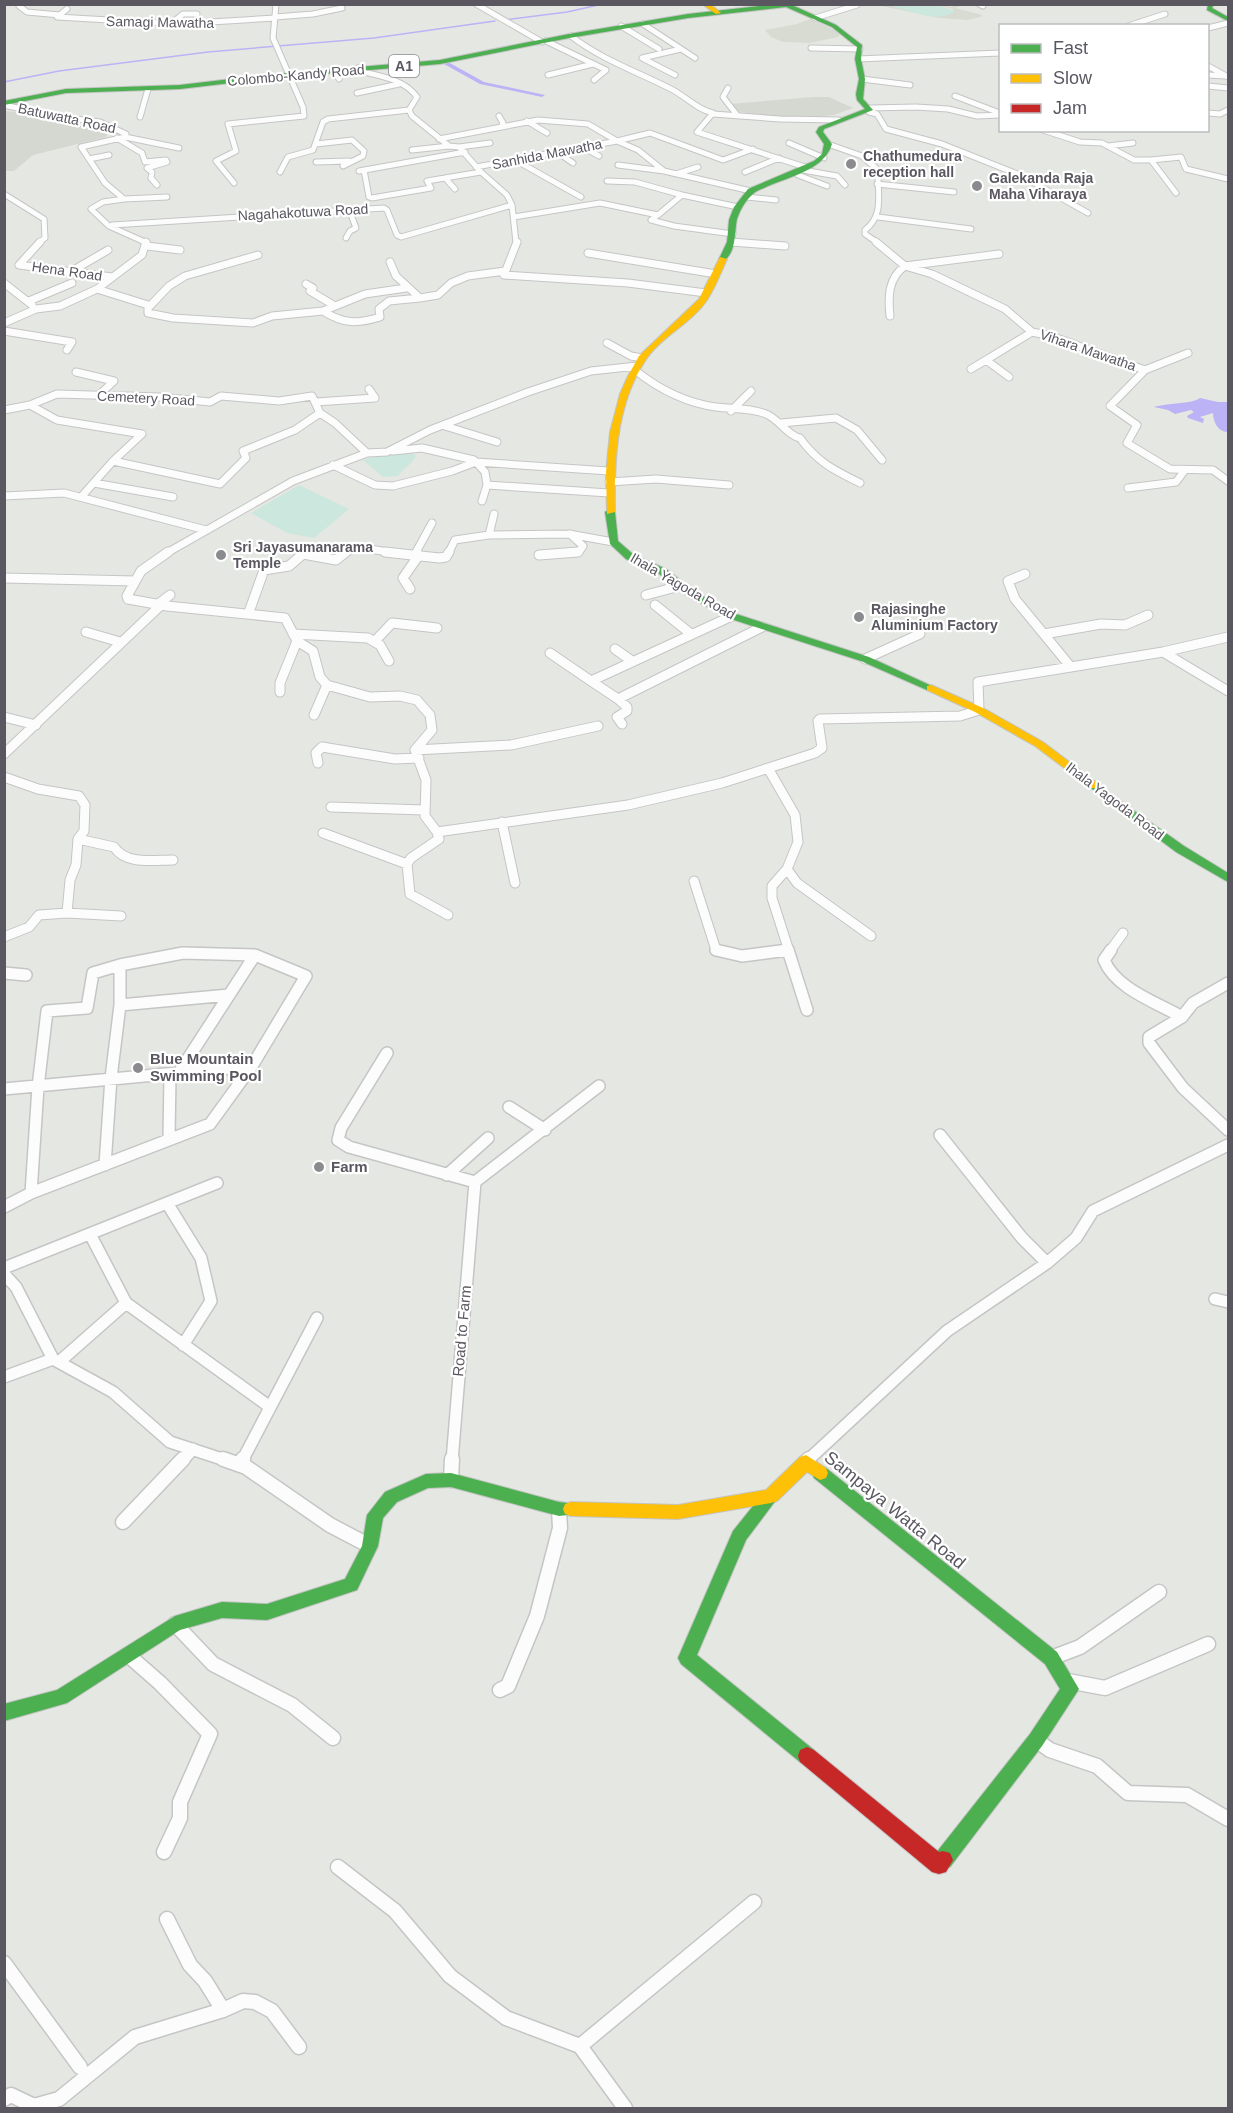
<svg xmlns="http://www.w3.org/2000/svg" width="1233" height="2113" font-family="Helvetica,sans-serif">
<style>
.industrial{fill:#d5d8d1}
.education{fill:#d7dbd1}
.green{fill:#cce7dd}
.water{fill:#bcb2f6}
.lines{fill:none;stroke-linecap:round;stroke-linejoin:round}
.stream{stroke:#bcb2f6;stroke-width:1.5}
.canal{fill:#bcb2f6;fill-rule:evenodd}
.street-far4-casing{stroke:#c5c5c5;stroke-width:7}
.street-far3-casing{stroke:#c5c5c5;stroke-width:9}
.street-far2-casing{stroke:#c5c5c5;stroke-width:11}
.street-far1-casing{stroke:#c5c5c5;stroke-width:14}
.street-casing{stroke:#c5c5c5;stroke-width:17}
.fast-casing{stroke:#c4c4c5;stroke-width:2}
.slow-casing{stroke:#c4c4c5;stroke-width:2}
.jam-casing{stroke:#c4c4c5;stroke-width:2}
.street-far4{stroke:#fbfcfb;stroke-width:5}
.street-far3{stroke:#fbfcfb;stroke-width:7}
.street-far2{stroke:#fbfcfb;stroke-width:9}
.street-far1{stroke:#fbfcfb;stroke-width:11}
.street{stroke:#fbfcfb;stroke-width:14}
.fast{fill:#4caf50;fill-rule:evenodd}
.slow{fill:#ffc107;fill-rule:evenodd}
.jam{fill:#c62828;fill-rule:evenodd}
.poi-dot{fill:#8b8a8e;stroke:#fff;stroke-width:2}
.labels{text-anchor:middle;stroke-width:4.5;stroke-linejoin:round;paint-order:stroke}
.far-street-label{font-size:14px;fill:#5a5760;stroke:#fff}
.shield{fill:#fff;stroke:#8c8990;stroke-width:1.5}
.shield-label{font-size:14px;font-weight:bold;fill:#5a5760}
.far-poi-label{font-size:14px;font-weight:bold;fill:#5a5760;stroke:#fff;text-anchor:start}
.poi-label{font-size:15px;font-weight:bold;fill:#5a5760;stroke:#fff;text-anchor:start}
.street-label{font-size:15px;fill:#5a5760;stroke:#fff}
.near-street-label{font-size:18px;fill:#5a5760;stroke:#fff}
</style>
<rect width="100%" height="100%" fill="#e5e8e2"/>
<path class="industrial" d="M813 97H829L853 108 834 115 786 119 735 111 730 104Z
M5 111 32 114 61 122 110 129 106 137 33 155 14 171H5Z"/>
<path class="education" d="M877 5H900L893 6 942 16 954 9 936 5 951 7 957 5 961 6 955 8 982 15 981 17 967 20 939 18Z
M810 19 841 33 838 37 810 43 783 42 771 37 765 30 797 24Z"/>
<path class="green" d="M900 4 936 5 955 11C940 24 909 11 892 6Z
M403 447 416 456C411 465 404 468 398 476L383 477 363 460Z
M299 485 349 509 314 538 287 533 251 513Z"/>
<path class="water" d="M1200 398 1218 402H1228V432C1217 432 1213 420 1213 413L1200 417 1204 419 1203 423 1188 418 1187 416 1194 412 1191 410 1175 414 1168 410 1154 407C1167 403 1192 404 1200 398Z"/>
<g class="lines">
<path class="stream" d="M504 20 567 12 603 4
M4 82 59 71 208 52 374 38 495 21"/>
<path class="canal" d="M444 62H448L484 82 545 95 542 97 480 84 444 64Z"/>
<g class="street-far4-casing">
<path id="street-far4" d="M476 4 542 42
M979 4 983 6
M19 6 27 12 60 15
M67 9 57 17 178 24 275 18
M275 17 313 14 342 8
M815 18 857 5
M172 23 183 14H197
M643 24 695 58
M621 26 659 49
M1128 26 1165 14
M1208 28 1228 23
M571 36C602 60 638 72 673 90 686 97 698 110 713 113L697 132 808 168
M546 41 606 70 594 80
M811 48 860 49
M858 59 1000 53
M1208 66 1228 77
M358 68 360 71C380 76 404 79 417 97L409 110 412 116 449 146 459 147 481 172 507 195 512 205 516 243
M334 71 339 79
M548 75 593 64
M675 75 642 58 681 49
M1208 75 1225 76
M862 79 910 85
M1208 86 1228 88
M728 88 723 97 737 115
M357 93 399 84
M955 96 997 112
M4 105 52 116 100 122 126 134 125 137 81 147 105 183 124 199 103 202 91 209 109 226 147 243
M870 108 916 107 948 109 977 116 1000 115
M869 112 877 114 886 129 942 144 1020 175 1088 213
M1208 113 1220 114 1228 110
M713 114 780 119 839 120
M499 116 503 123 501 127
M140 117 148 89
M527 121 547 133
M1043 130 1080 142 1102 143 1134 160H1151L1176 193
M125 137 179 148
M117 138 142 153 145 162 166 160 167 162 147 168 152 172 151 178 157 185
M439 139 538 120 588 124 617 141
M789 143 824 158
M316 144 352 140 364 151 363 156 343 166
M828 144 862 156 878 170C877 192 885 215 865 230V234L878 243
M1108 146 1133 143
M459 147 490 143
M583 147 599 156
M412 150 449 146
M557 152 573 163
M89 159 109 155
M1151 160 1181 157 1186 169 1228 179
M517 161 581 197
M316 162 349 161
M618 165 664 171
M476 167 617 141
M364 170 369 197 372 198 431 188 427 181 481 172
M803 170 837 176 845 185
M359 171 465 152
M280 172 288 157 313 150 323 122 328 119 409 110
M745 172 779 158
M676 174 698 167
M798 175 827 186
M445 178 455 189
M607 181 635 182 682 195
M234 183 216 161 236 151 228 124 304 116 303 107 273 38 276 4
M877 184 954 192
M751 191 664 171 638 150 617 141 650 133 723 160 753 149
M4 194 44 219 45 238 38 243
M747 197 776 200
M124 199 167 197
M658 215 682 195 738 207
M514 217 600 203 658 215 651 220 674 226 733 234
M878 217 971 229
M112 225 384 208 387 210 397 235 401 237 512 205
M346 238 350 231 356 228 349 209
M731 242 746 243"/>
</g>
<g class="street-far3-casing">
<path id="street-far3" d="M40 242 19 265 112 277
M517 242 504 275 628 283 706 293
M731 242 785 246
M876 242 905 266 932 274 1005 309 1032 332 1051 336 1145 370
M147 246 180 250
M588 253 716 274
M390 262 396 276 420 298 438 295 451 283 468 276 505 271
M72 271 108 250
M4 283 32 305
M306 284 313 288 310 291 335 306
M406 288 365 294 323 311C343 324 358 324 380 317L379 309 389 301 420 298
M97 289 148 305V313L173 318 253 323 272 316 323 311
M29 301 72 283
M149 307 169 286 185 276 258 255
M890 316C888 297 888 278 905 266L999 254
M4 323 36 309 60 306 97 289 142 255 146 242
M4 331 72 342 67 350
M607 343 631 356 642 358
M1188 353 1145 370 1110 406 1137 425 1127 443 1170 469 1213 470 1228 481
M971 369 986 360
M636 371C659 389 686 403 716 407 731 409 752 408 766 414 779 419 788 436 800 438 817 462 834 470 860 483
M76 372 114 381 99 395
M1009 377 986 360 1032 332
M316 402 375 398 369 389
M30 405 57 420 142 434 113 461 82 496
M4 410 30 405 57 394 160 397 210 402 221 396 279 401 312 396 320 413 335 423 367 453
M731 411 751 391
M781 423 836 418 857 430 882 460
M445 426 497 442
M393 451 422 448 474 460 485 472 487 485 482 501
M113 461 220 484 246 458 243 451 295 430 320 413
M333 465 375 485 393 486 452 471 476 462 609 471
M609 482 656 479 729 485
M94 483 173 497
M487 485 609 493
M1128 488 1176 482 1185 470
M4 496 64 493 206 530
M489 535 569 534 613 542
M165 554 293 481 367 453 387 452 430 430 528 392 591 371 637 366
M344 554C356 543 384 552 399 554
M415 554 432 523
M448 554 455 540 489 535 494 514
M558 554 579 552 583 546 570 534"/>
</g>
<g class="street-far2-casing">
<path id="street-far2" d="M168 552 141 571 127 596 128 599 167 606 285 618 297 641 313 651 320 677 327 685 370 697 400 696 417 700 430 715 432 730 415 750 426 780 425 816 437 832 439 839 411 858 407 864 410 894 448 915
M385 552 439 558 446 557 449 552
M539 555 578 552
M1025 574 1008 581 1015 599 1070 666
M4 578 135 581
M410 589 403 578 419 555
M646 595 680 586
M157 605 170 595
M655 605 691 634
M249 612 264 570 289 566 303 554 336 560 346 552
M732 616 591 681 618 699 762 627
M86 632 120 642
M293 634 368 638 380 645 389 661
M1044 634 1101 624 1125 625 1148 615
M375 641 392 623 437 628
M615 649 632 661
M1163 652 1228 691
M550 653 591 681
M865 659 920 634
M280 692V683L297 641
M618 699 627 707V711L617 717 622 724
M314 715 327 685
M4 717 36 725
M415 750 511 745 598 726
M4 754 160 606
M318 763 316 753 322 747 395 759 419 758
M769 770 795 815 798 842 787 869 797 883 871 936
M4 777 38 789 79 796 85 805 84 831 78 839 76 865 70 880 67 913
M331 807 424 810
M502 822 515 883
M437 832 628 805 722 783 815 753 822 748 818 721 820 719 960 716 979 710 978 682 1163 652 1228 637
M323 833 407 864
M78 839 114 847C126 865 153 860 173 860
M787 869 772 886V898L789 951
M694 881 716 950 719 951
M4 937 29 927 39 915 67 913 121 916
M779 951 788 950
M1110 951 1123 933"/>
</g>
<g class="street-far1-casing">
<path id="street-far1" d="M716 950 742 956 788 950
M788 950 807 1010
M1111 950 1104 960C1116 989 1156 1002 1182 1017
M183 953 255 955 306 976 252 1066 210 1124 31 1193 38 1087 47 1011 87 1008 93 973 120 965Z
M4 973 26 975
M1228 983 1193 1003 1182 1017 1149 1037V1043L1183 1088 1228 1130
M120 1005 229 995
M387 1053 341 1128 338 1140 349 1147 475 1182 599 1086
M178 1074 255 955
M4 1089 252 1066
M509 1107 545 1130
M940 1135 1022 1238 1047 1263
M169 1138 170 1075
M105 1165 111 1078 120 1005V965
M447 1175 488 1138
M167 1203 201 1258 211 1301 183 1345
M4 1207 31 1193
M90 1234 126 1303 270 1407
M4 1268 217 1183
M4 1274 16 1287 53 1359 113 1392 170 1442 228 1461
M1215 1299 1228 1302
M59 1362 126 1303
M4 1377 53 1359
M182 1461 193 1449
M242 1461 317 1318
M452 1461 475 1182
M807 1461 947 1331 1047 1263 1076 1238 1093 1211 1228 1145"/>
</g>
<g class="street-casing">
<path id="street" d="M223 1459 246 1467 330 1525 370 1546
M806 1462 809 1459
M240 1465 243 1459
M451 1480 452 1459
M123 1522 183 1459
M175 1624 213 1664 292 1705 333 1738
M128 1655 160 1683 210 1734 180 1802V1818L164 1852
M1051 1658 1080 1647 1159 1592
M1068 1681 1105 1688 1208 1644
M500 1690 508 1686 537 1616 560 1528 559 1509
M1036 1740 1050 1750 1097 1766 1128 1793 1187 1795 1228 1819
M338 1867 395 1911 450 1976 506 2018 580 2046
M167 1919 190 1965 205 1981 223 2010
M4 1963 80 2067
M4 2099 11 2095 34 2106 59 2099 135 2037 223 2010 243 2001 255 2002 272 2011 299 2047
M625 2108 580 2046 754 1902"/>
</g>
<g class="fast-casing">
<path id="fast" d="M778 4H803L794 6 836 25 862 45 861 59 865 79 863 99 873 110 824 129 823 132 832 144C824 170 791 176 768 186 763 189 756 190 752 195 745 201 740 210 737 219 734 232 737 253 723 261L719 259 727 242 729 220 734 207 748 189 814 161 822 154 824 144 816 132 819 127 865 109 857 100 856 94 859 79 855 59 857 47 832 27 786 7 688 18 569 38 440 64 265 79 180 89 66 93 4 105V101L66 89 180 85 265 75 440 60 569 34 688 14Z
M1208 4H1214L1212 8 1228 17V21L1207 10Z
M610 509 615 512 618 541 634 555 666 569 697 593 736 614 869 657 936 688 935 690H927L861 661 728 618 689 597 658 573 626 559 610 544 605 512Z
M1095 783 1184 846 1228 873V882L1176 852 1091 788 1089 786Z
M820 1466 826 1468 1057 1652 1079 1689 1042 1746 950 1867 943 1869 936 1867 933 1860 936 1853 1030 1734 1060 1689 1045 1664 814 1478 812 1473 814 1468Z
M451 1473 559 1502 577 1504 579 1509 577 1514 559 1516 451 1487 428 1488 397 1502 383 1518 378 1546 357 1590 267 1620 222 1618 180 1630 67 1703 4 1721V1704L57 1690 175 1616 222 1602 267 1604 345 1579 362 1546 367 1515 385 1492 426 1474Z
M771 1489 777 1491 779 1496 746 1540 697 1655 814 1750 816 1756 814 1762 807 1765 800 1762 681 1664 678 1658 733 1531 765 1491Z"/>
</g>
<g class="slow-casing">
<path id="slow" d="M702 4H710L721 13 716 14Z
M720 257 727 259C721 272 715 288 707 300 691 324 660 337 645 361 616 405 614 462 615 512L607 514 606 472 610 432 620 394 628 376 639 356 699 299Z
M931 685 983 708 1043 742 1101 786 1099 788H1091L1035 746 975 712 927 690V686Z
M806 1455 826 1468 828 1473 826 1478 820 1480 807 1472 777 1501 771 1503 678 1519 571 1516 565 1514 563 1509 565 1504 571 1502 678 1505 766 1490 800 1457Z"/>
</g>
<g class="jam-casing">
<path id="jam" d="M807 1747 814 1750 939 1852 943 1851 950 1853 953 1860 946 1872 939 1874 932 1872 800 1762 798 1756 800 1750Z"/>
</g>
<use href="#street-far4" class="street-far4"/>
<use href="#street-far3" class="street-far3"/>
<use href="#street-far2" class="street-far2"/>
<use href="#street-far1" class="street-far1"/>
<use href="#street" class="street"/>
<use href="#fast" class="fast"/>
<use href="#slow" class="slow"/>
<use href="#jam" class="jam"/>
</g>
<g class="poi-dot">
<circle cx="851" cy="164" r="6"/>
<circle cx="977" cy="186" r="6"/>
<circle cx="221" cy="555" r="6"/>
<circle cx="859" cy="617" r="6"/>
<circle cx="138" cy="1068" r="6"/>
<circle cx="319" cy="1167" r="6"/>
</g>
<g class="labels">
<g class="far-street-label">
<text transform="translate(160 22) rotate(1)" y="5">Samagi Mawatha</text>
<text transform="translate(296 75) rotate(-5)" y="5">Colombo-Kandy Road</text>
<text transform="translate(67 118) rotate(12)" y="5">Batuwatta Road</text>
<text transform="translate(547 154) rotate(-11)" y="5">Sanhida Mawatha</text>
<text transform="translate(303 212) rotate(-3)" y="5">Nagahakotuwa Road</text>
<text transform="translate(67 271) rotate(8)" y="5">Hena Road</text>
<text transform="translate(1088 350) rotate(19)" y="5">Vihara Mawatha</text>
<text transform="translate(146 398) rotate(3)" y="5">Cemetery Road</text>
<text transform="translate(683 586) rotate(30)" y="5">Ihala Yagoda Road</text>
<text transform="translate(1115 801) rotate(37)" y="5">Ihala Yagoda Road</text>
</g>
<rect class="shield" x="389" y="55" width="30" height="22" rx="4.5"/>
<g class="shield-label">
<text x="404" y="71">A1</text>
</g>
<g class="far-poi-label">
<text x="863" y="161">Chathumedura<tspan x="863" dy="16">reception hall</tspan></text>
<text x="989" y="183">Galekanda Raja<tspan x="989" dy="16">Maha Viharaya</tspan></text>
<text x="233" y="552">Sri Jayasumanarama<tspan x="233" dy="16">Temple</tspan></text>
<text x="871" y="614">Rajasinghe<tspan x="871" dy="16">Aluminium Factory</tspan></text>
</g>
<g class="poi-label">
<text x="150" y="1064">Blue Mountain<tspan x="150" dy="17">Swimming Pool</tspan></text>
<text x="331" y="1172">Farm</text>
</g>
<g class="street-label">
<text transform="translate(462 1331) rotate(-85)" y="5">Road to Farm</text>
</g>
<g class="near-street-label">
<text transform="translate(895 1510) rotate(39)" y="6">Sampaya Watta Road</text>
</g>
</g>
<rect width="1233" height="2113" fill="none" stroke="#5a5760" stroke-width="12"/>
<rect x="999" y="24" width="210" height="108" fill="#ffffff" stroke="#bdbcbf" stroke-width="1.5"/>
<rect x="1011" y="44" width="30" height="9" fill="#4caf50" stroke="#bdbcbf" stroke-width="1.5"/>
<text x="1053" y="54" font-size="18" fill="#5a5760">Fast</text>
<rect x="1011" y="74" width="30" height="9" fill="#ffc107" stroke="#bdbcbf" stroke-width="1.5"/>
<text x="1053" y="84" font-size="18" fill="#5a5760">Slow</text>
<rect x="1011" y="104" width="30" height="9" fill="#c62828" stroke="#bdbcbf" stroke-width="1.5"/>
<text x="1053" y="114" font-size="18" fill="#5a5760">Jam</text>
</svg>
